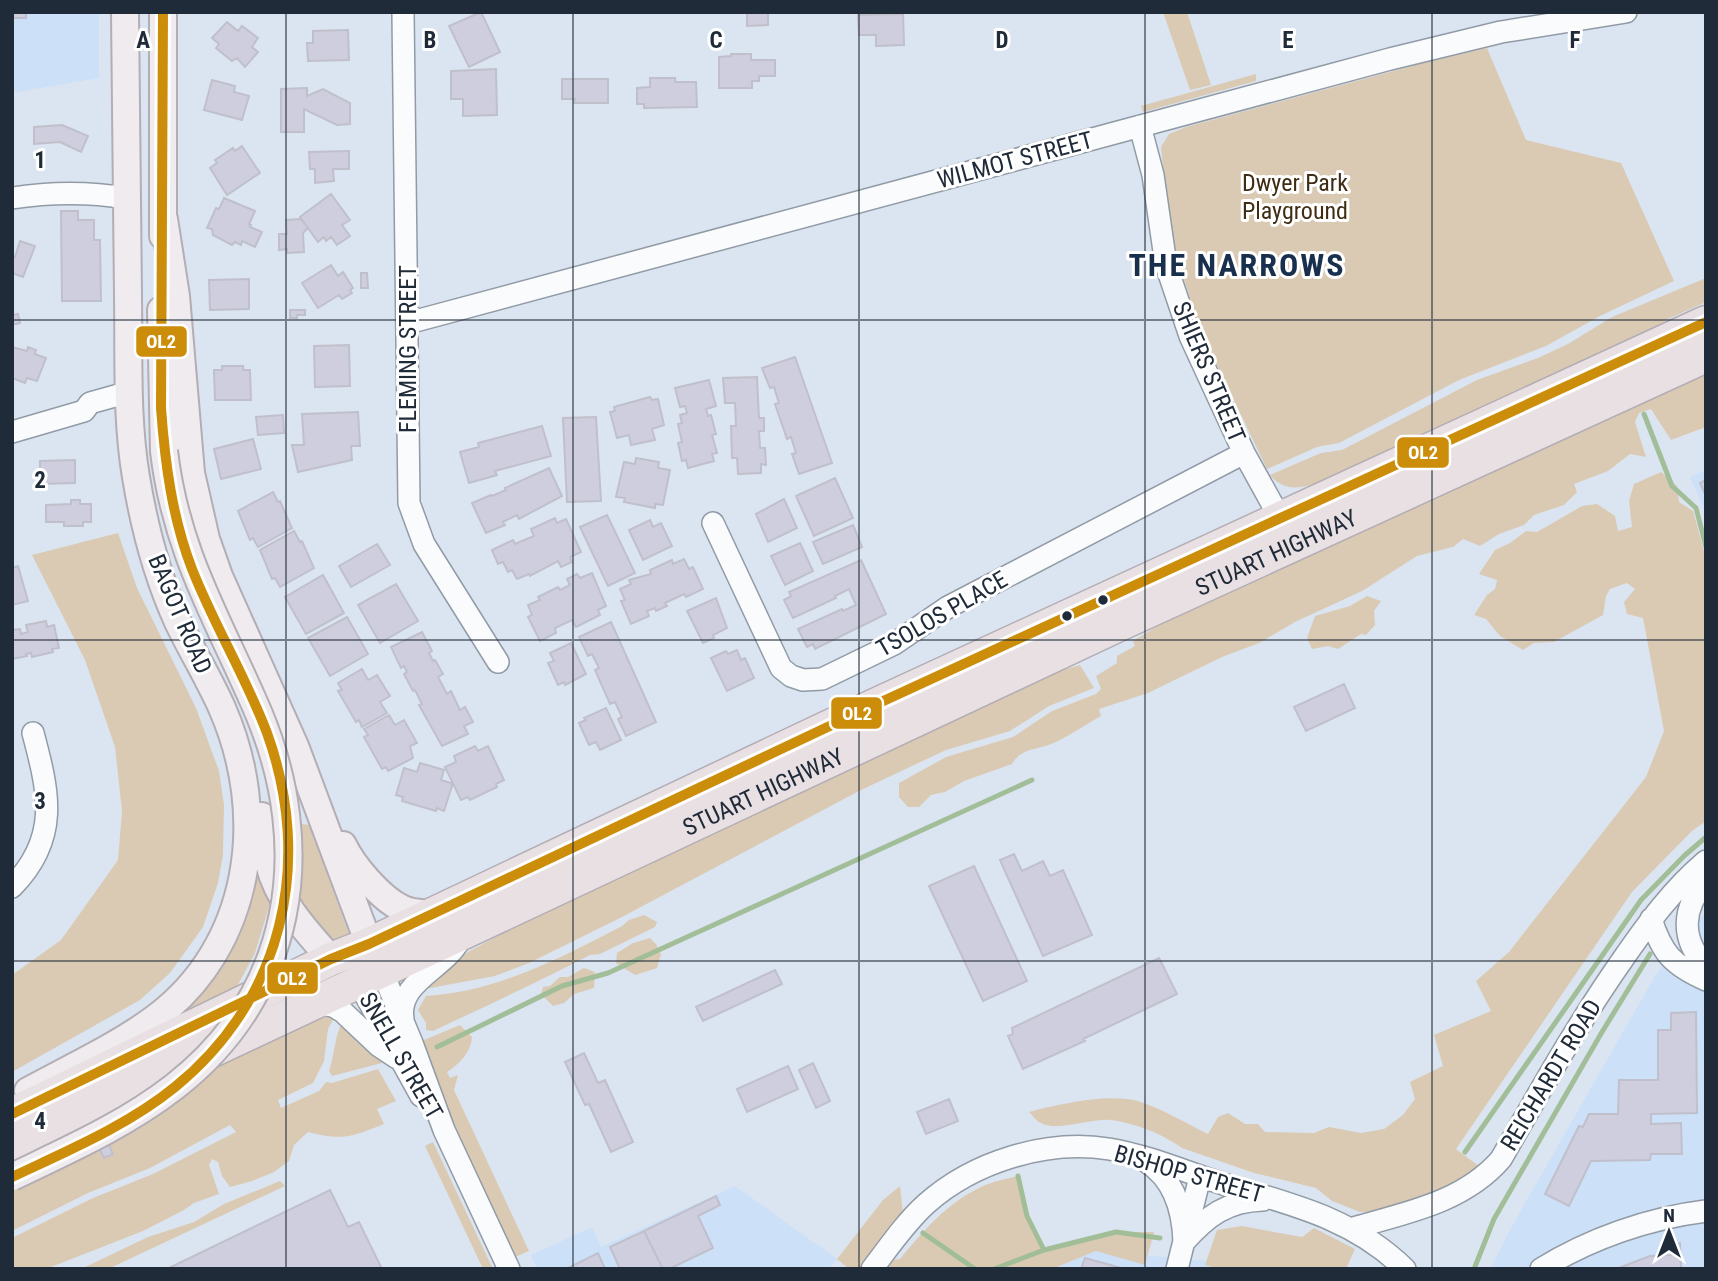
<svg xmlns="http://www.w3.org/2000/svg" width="1718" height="1281" font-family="'Roboto Condensed',sans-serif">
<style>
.built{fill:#cce0f8}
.green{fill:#dacab3}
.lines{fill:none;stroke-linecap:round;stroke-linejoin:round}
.stream{stroke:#a2be99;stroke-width:5}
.building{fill:#cfcede;stroke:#c0c0cc;stroke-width:2}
.minor-casing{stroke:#919ba6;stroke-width:24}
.major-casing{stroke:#b3adb4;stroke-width:30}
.highway-casing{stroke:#b3adb4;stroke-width:35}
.minor{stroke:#fafbfd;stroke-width:21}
.major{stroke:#efebee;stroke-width:26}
.highway{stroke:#e9e0e3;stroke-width:32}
.major-bridge-casing{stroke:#b3adb4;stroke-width:30;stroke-linecap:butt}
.major-bridge{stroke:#efebee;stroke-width:26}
.bus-1-casing{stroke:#fff;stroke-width:16}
.bus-1{stroke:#cc8d0b;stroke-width:10}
.grid{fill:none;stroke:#202b39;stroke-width:2;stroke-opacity:0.55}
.bus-dot{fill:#202b39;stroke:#fff;stroke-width:2.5}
.labels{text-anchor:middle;stroke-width:6;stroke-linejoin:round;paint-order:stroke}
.street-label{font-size:24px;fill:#202b39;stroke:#fff}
.park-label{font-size:24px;fill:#3f2c12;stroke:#fff}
.district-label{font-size:32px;font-weight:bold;letter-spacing:2px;fill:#18304d;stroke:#fff}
.grid-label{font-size:23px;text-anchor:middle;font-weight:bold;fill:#202b39;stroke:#fff;stroke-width:6;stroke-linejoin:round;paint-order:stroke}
.line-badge{stroke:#fff;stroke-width:2.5}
.badge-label{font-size:19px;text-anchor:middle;font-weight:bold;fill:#fff}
</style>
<rect width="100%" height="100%" fill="#dbe5f1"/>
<path class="built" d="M12 12H99V78L12 93Z
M1706 470V514L1690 477Z
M1706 911V1269H1490L1512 1226 1655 976Z
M735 1186 837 1259 829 1269H537L531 1255 592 1227 601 1247Z
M1096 1251 1208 1261 1234 1269H1052Z"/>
<path class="green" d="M1163 12H1187L1211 85 1190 90Z
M1487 48 1526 140 1621 163 1674 281 1600 316 1546 346 1459 380 1339 443 1317 447 1267 469 1201 332 1175 252 1168 219 1161 147 1169 134 1186 127 1427 62Z
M1256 74V81L1143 112 1141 106Z
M1706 278V302L1668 319 1644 336 1324 481C1304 487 1286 494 1270 475L1321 453 1342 450 1477 380 1538 358 1568 344 1612 317Z
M1706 373V427L1671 440 1651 409 1639 413 1635 422 1646 457 1630 454 1608 471 1574 484 1577 492 1564 505 1534 515 1524 525 1499 534 1480 546 1463 539 1453 547 1417 556 1362 591 1295 622 1259 643 1222 657 1148 693 1099 709 1101 716C1085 725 1068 737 1051 744 1036 750 1021 748 1012 764L964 781 945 792 931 795 919 807H908L899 797V783L946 757 1013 737 1052 711 1096 694 1101 689 1096 676 1117 663V656L1135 646 1133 641 1182 611 1330 547Z
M1661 472 1677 486 1679 502 1693 511 1704 551 1706 589V821L1692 831 1632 892 1456 1149 1484 1170 1458 1185 1382 1212H1360L1332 1201 1316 1188 1254 1173 1182 1148C1163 1134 1135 1123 1111 1120 1092 1118 1057 1132 1041 1123 1037 1122 1032 1115 1029 1112 1058 1104 1109 1093 1138 1101 1163 1109 1185 1123 1208 1134L1218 1117 1228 1113 1245 1124H1258L1265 1132 1314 1133 1329 1127 1361 1133 1384 1129 1403 1115 1415 1099 1410 1082 1443 1066 1434 1035 1491 1011 1476 981 1509 952 1646 777 1664 731 1643 618 1627 614 1624 602 1635 589 1627 583 1610 589 1606 596 1603 615 1554 642 1534 643 1523 650 1500 636 1486 619 1474 615 1487 595 1495 589 1497 580 1479 574 1495 550 1510 543 1526 531 1537 532 1582 506 1597 504 1615 516 1618 531 1632 527 1629 501 1634 484Z
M118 533 137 588 196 708 219 771 224 805 223 855 218 883 203 927 170 973 140 1000 12 1072V975L61 940 118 860 122 811 115 747 85 660 32 555Z
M1367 596 1381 601 1374 611 1375 625 1366 635 1361 634 1338 649 1328 646 1312 649 1307 638 1315 616 1350 606Z
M1080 665 1094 688 1049 706 1010 731 946 750 859 791 622 917 529 963 495 976 425 989V984L468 952 511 929 1035 678Z
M302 824 309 825 350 937 332 942 296 903 302 873Z
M259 853 272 893 268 910 255 953 233 994 184 1013 183 1011C192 998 205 987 214 974 241 937 250 897 259 853Z
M644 915 657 922 655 927 600 954 590 955C538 982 486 1006 433 1031L426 1030V1023L418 1010 426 996C497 992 560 958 622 926L629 920Z
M650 938 656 944 661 954 657 968 635 975 616 963 617 953 633 943Z
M584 968 595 972 594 988 574 994 564 1003 553 1006 541 994 543 987 550 986 560 977H568Z
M317 1014 335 1016 328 1029 324 1061 313 1083 278 1100 281 1108 319 1091 326 1082 332 1083 378 1069 396 1101 377 1109 384 1124C351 1137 343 1141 308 1132L294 1145 289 1161 274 1172 252 1181 230 1187 222 1176 218 1162 212 1159 209 1165 219 1194 194 1203 184 1210 143 1231 46 1269H12V1238L93 1198 153 1174 236 1132 230 1125 150 1168 88 1193 12 1231V1188L206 1068Z
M343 1020 379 1055 382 1063 332 1076 329 1071C335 1054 334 1037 343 1020Z
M460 1025 472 1037C471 1053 458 1065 447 1072L450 1078 458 1075 454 1090 529 1251 515 1257 417 1043Z
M433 1142 493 1269H483L425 1146Z
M1018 1176 1027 1216 1045 1250 1116 1232H1154L1145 1265 1096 1251 1052 1269H885L891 1260 900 1259C924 1230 947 1203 981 1187 993 1181 1006 1179 1018 1176Z
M280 1181 285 1186 108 1269H81L148 1237 194 1222 224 1204Z
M900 1186 903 1213 861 1269H849L837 1259 883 1200Z
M1242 1226 1302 1237 1314 1228 1355 1249 1346 1269H1220L1205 1265 1217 1230Z"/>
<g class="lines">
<path class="stream" d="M1644 414 1672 486 1696 508 1706 547
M437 1047 562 986 608 973 1032 780
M1465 1152 1641 900 1684 856 1706 837
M1018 1176 1027 1216 1044 1250
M923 1233 975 1269
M994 1269 1044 1250 1116 1232 1160 1238
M1474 1269 1494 1219 1602 1032 1650 954"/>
</g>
<path class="building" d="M12 12H26V18H12Z
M481 12 500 52 469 67 449 26Z
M747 12H768V25L747 26Z
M903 14 904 45 876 46V35H859L858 15Z
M227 22 238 31 242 26 258 38 252 47 258 52 245 67 237 58 232 61 216 48 219 44 212 38Z
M348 30 349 60 308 61 307 43H313V31Z
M731 54H751V60H775V76H759V81H752V88H719V57L731 56Z
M496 69 497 115 463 116V99H451V71Z
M650 78H675V82H696L697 107 644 108V104H637V88L650 87Z
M562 79H608V103H574L575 99H562Z
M212 80 235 86 234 92 249 96 242 120 204 110Z
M307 88V96L323 89 350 103V124L337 125 304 109V132H281V89Z
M62 125 88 136 81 152 60 142 34 144V127Z
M242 146 260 173 227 195 210 168 217 163 215 160 233 148 235 151Z
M349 151V169H333L334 181 315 183V169H310L309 152Z
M331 194 350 220 342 225 350 236 337 245 331 237 326 241 324 237 318 242 300 217Z
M224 198 255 211 249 224 251 225 250 227 262 232 255 247 242 241 241 245 235 242 232 245 213 235 212 229 207 228 216 208 219 209Z
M61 211H78V220H94V240H100L101 301H62Z
M301 219 308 228 303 233 304 252 287 253V249L279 250V234H287L286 220Z
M20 241 35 246 23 277 12 273V256L15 257Z
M331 265 338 276 343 272 353 288 350 290 352 293 342 299 339 295 318 308 302 283Z
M361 273H367L368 288H361Z
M249 279V309L210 310 209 280Z
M290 310H305V315H297V318H290Z
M18 314 20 323 12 325V315Z
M349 345 350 386 315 387 314 346Z
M12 347 27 351 28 347 36 350 35 354 46 358 37 381 27 378 25 383 12 378Z
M795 357 832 463 799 474 792 454 796 453 791 437 787 439 775 404 779 403 774 387 770 388 762 368Z
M222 366H243V370H250L251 400H215L214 370H222Z
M757 377 759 418H764V431H759L760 448H765L766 465 761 464V473L738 474 737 458H732L731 426H736L735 403H725L723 378Z
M709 380 716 406 706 409 708 416 711 415 716 434 712 435 717 453 712 454 714 461 688 468 686 460 682 461 678 443 682 442 678 424 682 423 680 415 687 413 685 406 680 407 675 388Z
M650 397 652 400 658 399 664 425 652 429 655 440 631 445 629 435 617 438 610 412 615 411 614 407Z
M358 412 360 446H351L352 460 298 472 292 445H304L302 414Z
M283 415 284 433 258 435 256 417Z
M596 417 601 501 567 502 563 418Z
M542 426 551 456 495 471 497 475 469 483 460 452 479 447 478 443Z
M253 439 261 469 221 479 214 449Z
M636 458 659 462 658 468 670 470 663 505 655 504V508L624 502 625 498 616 497 624 462 635 464Z
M75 460V483L40 484V461Z
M549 468 562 496 519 519 517 515 503 522 505 525 486 533 472 503 491 495 492 496 506 490 505 488Z
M835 478 853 518 814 536 796 496Z
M1706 480V496L1700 483Z
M273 492 278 502 280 501 292 528 258 547 253 538 250 540 238 511Z
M784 499 797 528 768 542 756 514Z
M71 500H80V504H91V522H83V526H64V522H46V505L71 504Z
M607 515 635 573 608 586 580 527Z
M555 518 557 523 566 519 581 552 570 557 572 562 561 567 558 561 530 576 529 574 517 579 512 570 508 572 503 562 498 564 492 550 513 540 515 544 534 536 531 529Z
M650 520 653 527 661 523 672 546 643 560 629 530Z
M853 525 862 547 823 564 813 542Z
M294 531 300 542 302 541 314 568 280 587 275 578 272 579 260 550Z
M800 543 813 571 785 585 771 556Z
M377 544 390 565 351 587 339 566Z
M684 559 689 569 693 567 703 589 686 597 684 594 665 603 667 606 656 611 655 608 647 611 649 616 631 624 621 601 625 600 620 589 631 584 629 580 651 574 650 570 672 560 673 564Z
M861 560 886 614 815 649 813 644 807 647 798 629 842 609 843 611 856 605 849 589 835 596 836 598 793 618 784 600 791 596 789 592Z
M18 566 28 601 12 605V568Z
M592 573 606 606 598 610 600 615 576 627 572 620 555 628 556 633 540 641 528 617 532 615 528 605 540 600 538 597 558 587 560 590 570 585 567 579 577 574 580 578Z
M323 575 344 613 306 634 285 597Z
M396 584 418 621 380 643 358 605Z
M716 598 727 628 713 635 714 638 703 643 687 611Z
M347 617 368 654 330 676 308 638Z
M46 621 47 627 54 625 59 648 52 649 53 652 32 657 31 653 26 654 27 656 12 659V630L20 629 21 634 28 632 26 625Z
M611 622 656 722 626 736 618 719 622 717 615 702 610 704 595 670 599 668 592 654 588 656 579 637Z
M422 632 432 651 429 653 433 661 435 660 443 674 438 677 447 694 451 691 460 710 465 707 473 722 464 726 468 734 442 746 419 705 422 704 415 690 413 691 404 674 407 672 404 666 401 668 391 647Z
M571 643 586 674 565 685 564 682 558 685 548 663 554 661 550 653Z
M737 650 741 660 745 658 754 678 727 691 711 658 726 651 728 654Z
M362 669 368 680 377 675 390 696 380 702 387 713 362 727 359 720 356 722 338 691 342 690 338 683Z
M1344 684 1355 708 1306 731 1294 707Z
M606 708 621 740 600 750 596 742 589 745 579 723 586 720 584 718Z
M389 715 395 725 404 720 417 743 410 746 413 758 388 771 386 767 382 769 364 737 368 735 364 729Z
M475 746 478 751 488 746 504 780 496 784 497 787 470 800 468 797 461 800 445 767 456 762 454 756Z
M420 763 444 770 441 780 451 783 452 786 444 811 437 808 436 811 402 801 403 797 396 795 404 768 417 772Z
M1014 854 1022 871 1043 861 1050 876 1063 870 1092 935 1043 956 1000 860Z
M974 866 1027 981 983 1001 929 886Z
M1159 958 1177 994 1083 1039 1085 1041 1023 1069 1008 1036 1013 1034 1012 1028Z
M775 970 782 984 703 1021 696 1007Z
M1696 1012 1697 1113 1651 1114V1124L1681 1123 1682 1154H1651L1650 1160 1591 1161 1569 1206 1545 1194 1579 1126 1583 1127 1589 1114H1618L1619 1080H1658V1030H1671V1013Z
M584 1053 598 1083 605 1080 633 1142 611 1152 589 1104 585 1105 565 1062Z
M813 1063 830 1101 816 1108 799 1070Z
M788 1066 798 1089 747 1112 737 1089Z
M949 1099 958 1121 926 1134 917 1112Z
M108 1143 113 1154 104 1158 99 1148Z
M330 1190 348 1227 359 1222 382 1269H167Z
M716 1196 720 1205 698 1216 713 1248 669 1269H663L644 1231Z
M644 1231 663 1269H620L610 1247Z
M1680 1243 1681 1269H1616L1650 1256 1671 1255 1670 1244Z
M598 1253 605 1269H566Z
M1085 1258 1125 1269H1081Z"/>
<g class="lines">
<g class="minor-casing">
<path id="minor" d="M403 12 409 503 424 544 498 662
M1140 126 1153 175 1166 265 1190 336 1244 453 1286 529
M12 198C50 192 90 192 127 198
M408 323 1390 59 1501 32 1626 12
M12 432 84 411 90 403 129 392
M713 523 781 668 791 676 803 680 822 679 894 644 948 607 1244 453
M1706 881C1682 908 1680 939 1706 966
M12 887C60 838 49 793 33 733
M1651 919C1662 953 1672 965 1706 980
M382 971 412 1043 444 1130 509 1269
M358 982 421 1096
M313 1003 333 1006 343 1012 379 1046 397 1058
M403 1019C397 982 444 969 459 941
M1147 1162C1174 1179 1183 1211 1184 1242
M1353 1228C1406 1213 1464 1202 1501 1159 1540 1091 1578 1023 1623 959 1648 923 1672 890 1706 861
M1184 1242C1207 1216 1227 1201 1263 1200
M872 1269C889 1247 905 1223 926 1204 973 1162 1046 1139 1109 1149 1151 1156 1190 1174 1230 1186 1295 1205 1355 1220 1405 1269
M1177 1269 1200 1177
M1541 1269C1589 1239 1649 1218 1706 1211"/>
</g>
<g class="major-casing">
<path id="major" d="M164 219 176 296 191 473 206 539 219 576 295 746 369 944
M163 236V12
M161 310 164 451
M262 816C264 832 264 849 269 864 278 901 306 931 331 959
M343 845C353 866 381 899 403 909 411 913 422 913 430 914
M28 1091C70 1068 116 1047 154 1019 253 946 269 815 222 708 209 679 192 651 178 622 157 576 144 526 136 477 126 418 129 356 128 296 127 202 126 107 125 12"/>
</g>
<g class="highway-casing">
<g id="highway">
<path d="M12 1114 331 959 369 944 853 715 1706 322"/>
<path id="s1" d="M12 1145 1121 624 1706 356"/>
</g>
</g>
<use href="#minor" class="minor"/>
<use href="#major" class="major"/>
<use href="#highway" class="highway"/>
<g class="major-bridge-casing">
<path id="major-bridge" d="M12 1177C68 1150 125 1125 174 1087 294 994 315 849 259 714 220 622 176 554 164 451"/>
</g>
<use href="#major-bridge" class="major-bridge"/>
<g class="bus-1-casing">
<path id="bus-1" d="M12 1114 331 959 369 944 853 715 1706 322
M12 1177C67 1151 127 1126 175 1087 283 999 314 863 267 733 246 677 214 625 192 569 172 517 165 463 161 408L163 12"/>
</g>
<use href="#bus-1" class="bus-1"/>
</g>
<path class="grid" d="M286 12V1269M573 12V1269M859 12V1269M1145 12V1269M1432 12V1269M12 320H1706M12 640H1706M12 961H1706"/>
<g class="bus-dot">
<circle cx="1103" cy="600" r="6"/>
<circle cx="1067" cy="616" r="6"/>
</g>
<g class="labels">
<g class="street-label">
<text transform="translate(1015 160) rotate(-15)" y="8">WILMOT STREET</text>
<text transform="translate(408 349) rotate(-90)" y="8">FLEMING STREET</text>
<text transform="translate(1209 372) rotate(67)" y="8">SHIERS STREET</text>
<text dy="8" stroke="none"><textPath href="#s1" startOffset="1396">STUART HIGHWAY</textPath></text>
<text transform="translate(180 614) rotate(67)" y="8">BAGOT ROAD</text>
<text transform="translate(942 614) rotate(-30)" y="8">TSOLOS PLACE</text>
<text dy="8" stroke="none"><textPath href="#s1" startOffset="830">STUART HIGHWAY</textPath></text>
<text transform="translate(401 1056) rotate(60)" y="8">SNELL STREET</text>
<text transform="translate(1551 1075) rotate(-59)" y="8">REICHARDT ROAD</text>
<text transform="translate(1189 1174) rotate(16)" y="8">BISHOP STREET</text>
</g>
<g class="park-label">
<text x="1295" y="191">Dwyer Park<tspan x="1295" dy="28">Playground</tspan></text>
</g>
<g class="district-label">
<text x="1237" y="276">THE NARROWS</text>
</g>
</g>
<g class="grid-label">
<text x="143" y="48">A</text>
<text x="430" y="48">B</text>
<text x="716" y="48">C</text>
<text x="1002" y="48">D</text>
<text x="1288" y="48">E</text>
<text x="1575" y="48">F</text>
<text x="40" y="168">1</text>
<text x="40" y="488">2</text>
<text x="40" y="809">3</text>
<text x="40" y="1129">4</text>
</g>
<g class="line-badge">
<rect x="135" y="325" width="53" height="33" rx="7" fill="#cc8d0b"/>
<rect x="1396" y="436" width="54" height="33" rx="7" fill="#cc8d0b"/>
<rect x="830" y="696" width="53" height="34" rx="7" fill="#cc8d0b"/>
<rect x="266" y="961" width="53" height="34" rx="7" fill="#cc8d0b"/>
</g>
<g class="badge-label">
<text x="161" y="348">OL2</text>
<text x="1423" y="459">OL2</text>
<text x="857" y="720">OL2</text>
<text x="292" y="985">OL2</text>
</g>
<rect width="1718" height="1281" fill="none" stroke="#202b39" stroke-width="28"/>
<g transform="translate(1669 1232)" stroke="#ffffff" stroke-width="5" paint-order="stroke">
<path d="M0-5L12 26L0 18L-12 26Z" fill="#202b39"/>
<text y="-10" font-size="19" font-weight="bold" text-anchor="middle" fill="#202b39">N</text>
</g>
</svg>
